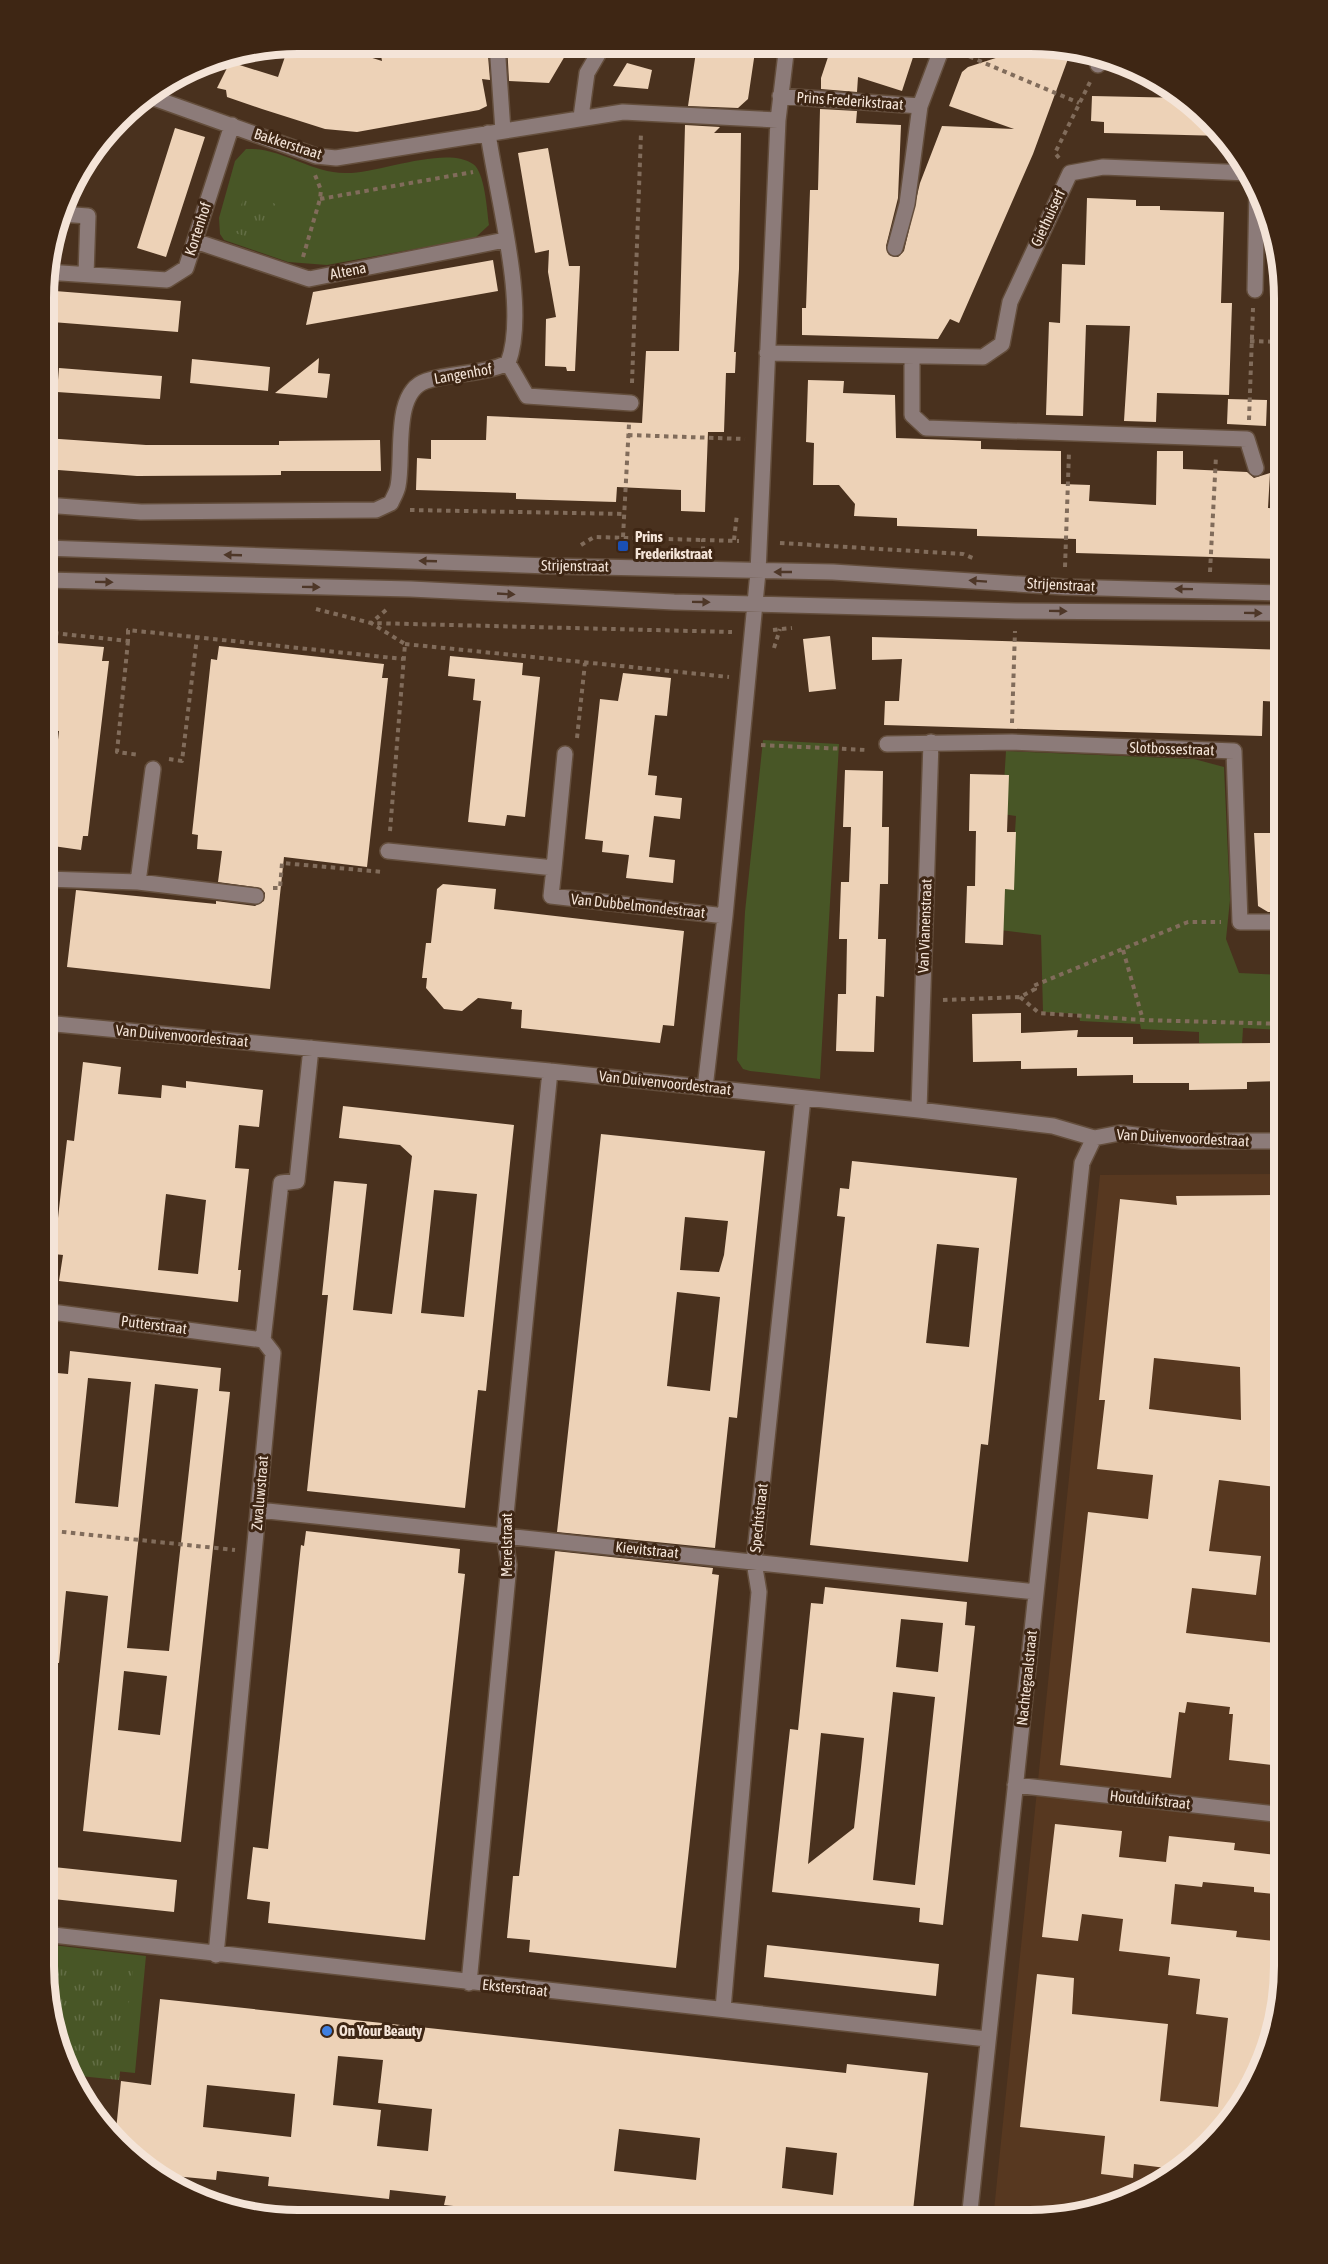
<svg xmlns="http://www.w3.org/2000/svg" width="1328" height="2264" font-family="'Asap Condensed',sans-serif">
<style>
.built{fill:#573820}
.green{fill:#485626}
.park{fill:url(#park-tufts)}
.building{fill:#edd2b7;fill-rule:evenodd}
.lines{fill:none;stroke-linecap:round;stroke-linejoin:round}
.minor-casing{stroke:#644e3c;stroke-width:18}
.path{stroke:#816c5b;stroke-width:4;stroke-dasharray:4.5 4.5;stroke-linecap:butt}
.minor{stroke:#8c7b79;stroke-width:15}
.oneway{fill:#4e3728}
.transit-dot{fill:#1a4fb4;stroke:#3e2614;stroke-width:2}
.shop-dot{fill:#3f7fe0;stroke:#3e2614;stroke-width:2}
.labels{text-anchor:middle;stroke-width:6;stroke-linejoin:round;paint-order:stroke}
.street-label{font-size:15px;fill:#f4e4d8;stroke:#3e2614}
.poi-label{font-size:15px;font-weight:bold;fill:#f4e4d8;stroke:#3e2614;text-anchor:start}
.rim{fill:none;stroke:#f4e4d8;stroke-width:8}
</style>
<defs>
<pattern id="park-tufts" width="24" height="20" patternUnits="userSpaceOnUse" patternTransform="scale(1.5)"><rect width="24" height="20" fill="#485626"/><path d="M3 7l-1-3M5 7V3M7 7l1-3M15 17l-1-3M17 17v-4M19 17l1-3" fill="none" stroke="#636e45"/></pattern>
</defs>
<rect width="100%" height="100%" fill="#49311e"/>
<path class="built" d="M1284 1174V1983L1232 2121 1185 2168 1127 2201 1030 2220H993L1100 1175Z"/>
<path class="green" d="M246 149C282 147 311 174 347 173 379 173 447 145 473 164 485 172 487 211 489 225L475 238 327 265 288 262 224 240 220 234 219 218 235 161Z
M763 740 839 744 820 1079 750 1071 743 1069 737 1060 745 912Z
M1006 751 1194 759 1224 767 1230 900 1226 939 1239 973 1284 975V1030L1243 1028 1242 1045 1199 1043V1032L1141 1029 1140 1024 1080 1021 1079 1014 1043 1012 1041 935 1000 930 1004 878H1012L1016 816 1002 814Z
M44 1944 146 1956 135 2073 65 2066 44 1966Z"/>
<path class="park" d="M245 194 276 204 263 242 232 232Z
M44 1959 133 1971 119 2080 70 2075 63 2063Z"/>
<path class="building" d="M298 44H328L382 61 379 44H487L490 80 482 79 487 106 479 110 357 132 325 129 262 109 227 97 226 90 217 88 230 62 278 77 289 45Z
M507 44H572L549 83 509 81Z
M709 45H756L748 99 738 108 688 106 696 52 707 54Z
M832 45H917L902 91 858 77 857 92 821 89V78Z
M1033 46 1072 48 1033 154 959 323 950 319 938 339 802 335V308H806L810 190H818L820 109 857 111 856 123 901 125 898 198 886 246 889 255 898 257 904 251 920 183 942 126 1014 129 949 106 962 72 968 67Z
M627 63 652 70 648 89 613 86Z
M1092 96 1186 98 1225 136 1104 133V122L1091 121Z
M685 125 720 127 714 133H741L739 269 734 352H736L735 373H726L724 432H708L705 512 681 511V490L617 487 616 502 516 499V493L416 490 417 458 431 459V440H486L487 416 642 423 646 351H679Z
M175 128 205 137 166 257 137 248Z
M548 148 569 266H580L575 371H567L566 367 545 366 546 319 556 317 548 272 549 250 535 253 518 153Z
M1087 198 1136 200V206H1160V210L1224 212 1221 303H1232L1229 395 1157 393 1156 422 1124 421 1130 326 1086 325 1083 416 1046 415 1049 322 1060 323 1062 264 1085 265Z
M493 260 498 291 306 325 313 292Z
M55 291 181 301 178 332 52 322Z
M319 358 318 373 330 374 327 398 275 393Z
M192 359 270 367 268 391 190 383Z
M59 368 162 376 160 399 57 392Z
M808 380 844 381 843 393 895 395 896 438 981 441V449L1061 451V484L1090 485 1089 501 1156 505 1157 451H1183V469L1247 472 1254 478 1270 473 1268 508 1284 509V559L1076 553V539L977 536V529L897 526V518L854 516 855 504 839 485H813L814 443 806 442Z
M1228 399 1267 400 1266 426 1227 424Z
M45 438 146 445H279V441L380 440 381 471H281V475L137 476 45 469Z
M830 636 836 689 809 692 803 639Z
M872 637 1284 650V702L1263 701 1262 736 884 725 885 701H899L902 659 872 660Z
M45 642 104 647 102 661H109L88 836H83L81 850 46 845 59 731 45 730Z
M219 646 384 664 382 678H388L367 867 284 857 270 989 67 967 76 890 216 904V901L255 906 264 901 265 893 261 888 218 882 222 851 197 849 198 835 192 834 211 659 217 660Z
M450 656 523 663 522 675 540 677 525 817 507 815 505 826 468 822 481 701 473 700 475 679 448 676Z
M623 673 671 678 667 716 655 715 648 775 657 776 655 795 682 798 680 819 654 816 649 857 675 860 673 883 626 878 629 855 602 852 603 841 585 839 600 699 618 701Z
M845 770 883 771 882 827H889L888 884H880L878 939H886L884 997 876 996 874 1052 836 1051 838 994H846L847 939H839L841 882H849L851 827H843Z
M970 774 1009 775 1007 832H1016L1014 890 1005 889 1003 945 965 943 967 886H975L976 831H969Z
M1254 833H1277L1279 886H1284V912H1268L1258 906Z
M443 884 496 889 494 909 684 931 674 1026 663 1025 660 1043 521 1028 522 1010 511 1009 512 1002 478 998 462 1011 444 1009 426 988 427 978H422L426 943H431L437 889Z
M1021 1013V1033L1078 1030 1077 1037H1133V1044L1284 1043V1081L1247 1082V1089L1189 1090V1083H1133V1075L1077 1076V1068L1021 1069V1061L973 1062 972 1014Z
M83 1062 121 1067 118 1094 161 1098 162 1085 186 1088V1081L263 1090 259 1127 239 1125 235 1168 249 1169 238 1270H241L238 1302 59 1281 63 1255 54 1254 61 1191 67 1140 74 1141ZM166 1194 206 1200 198 1274 158 1270Z
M343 1106 514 1125 486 1391 478 1390 465 1508 307 1491 328 1295H322L334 1181 367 1184 353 1310 392 1314 412 1156 400 1145 339 1138ZM434 1190 477 1194 464 1317 421 1313Z
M601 1134 765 1151 737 1418 729 1417 715 1548 557 1532ZM685 1217 728 1221 724 1255 719 1272 680 1270ZM677 1292 720 1297 710 1391 667 1386Z
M852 1161 1017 1178 988 1445 981 1444 968 1562 810 1545 845 1217 837 1216 840 1188 849 1189ZM937 1244 979 1248 969 1347 926 1343Z
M1284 1195V1488L1219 1480 1209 1551 1261 1556 1256 1595 1192 1588 1186 1633 1284 1644V1749H1275L1272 1765 1229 1760 1233 1714H1229L1230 1707 1187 1702 1185 1713 1179 1712 1171 1778 1060 1765 1088 1512 1148 1519 1153 1475 1097 1469 1105 1400H1099L1120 1199 1177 1205 1176 1196ZM1154 1358 1240 1367 1241 1420 1149 1409Z
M70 1351 221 1368 219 1391 230 1392 181 1842 83 1831 108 1596 66 1591 59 1663 44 1662V1491L57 1373 68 1374ZM88 1378 131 1382 118 1507 75 1503ZM155 1384 198 1389 169 1651 127 1648ZM124 1671 167 1676 160 1735 118 1730Z
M306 1531 460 1549 458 1573 465 1574 425 1940 268 1923 270 1902 247 1899 253 1847 268 1849 301 1545 304 1546Z
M555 1551 713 1568 712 1574 719 1575 676 1968 529 1952 530 1940 507 1938 513 1876H519Z
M825 1587 967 1602 965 1625 975 1626 943 1925 919 1922 920 1908 772 1892 790 1729 798 1730 811 1603 823 1604ZM901 1619 943 1623 938 1672 896 1667ZM893 1692 935 1697 915 1885 873 1880ZM821 1733 864 1738 861 1767 854 1828 808 1864Z
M1055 1824 1122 1831 1119 1857 1166 1862 1169 1836 1235 1843 1234 1850 1284 1856V1895L1254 1892V1887L1203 1882 1202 1887 1175 1884 1171 1924 1237 1931 1236 1937 1284 1942V1983L1271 2048 1232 2121 1182 2170 1134 2164 1133 2178 1101 2174 1105 2136 1020 2127 1037 1974 1074 1978 1072 2014 1168 2024 1160 2101 1218 2107 1228 2018 1196 2014 1200 1979 1168 1975 1170 1957 1119 1951 1123 1919 1082 1914 1078 1941 1042 1937Z
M44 1866 177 1880 174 1912 44 1898Z
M767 1945 939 1964 936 1996 764 1977Z
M160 1999 846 2073 847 2064 928 2073 912 2220 661 2219 621 2215V2219H574L444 2205 446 2196 436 2195 390 2190 389 2199 268 2186 269 2177 217 2171 216 2180 153 2174 143 2168 115 2140 121 2081 151 2085ZM338 2056 383 2060 378 2103 432 2109 428 2151 377 2146 381 2110 333 2105ZM207 2085 295 2094 291 2137 203 2127ZM619 2129 700 2138 696 2180 614 2171ZM786 2147 837 2153 833 2195 782 2188Z"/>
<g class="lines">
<g class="minor-casing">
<path id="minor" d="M497 44 503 131
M1098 65 1106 57
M148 96 316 156 336 158 623 112 778 120
M780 96 920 106
M581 117 587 73 604 44
M61 214 88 216 86 275
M195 241 309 279 505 240
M895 248 907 204 920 106 943 45
M46 272 167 280 186 268 232 125
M1255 290 1257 187
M767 353 983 357 1002 344 1010 302 1070 173 1103 167 1249 173
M912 357V415L926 428 1247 439 1256 468
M508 363 527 396 631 403
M45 505 141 512 376 510 391 503C393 498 397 492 398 486 404 457 392 392 426 381 453 372 482 375 508 363 529 309 496 193 488 133
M45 548 549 566 833 572 1064 587 1284 593
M45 580 411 589 674 602 1016 611 1284 613
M887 744 1012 742 1234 751 1240 922H1284
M388 851 554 868 551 896 725 916 705 1088
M554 868 565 754
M45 879 138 882 256 896
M138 882 153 769
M725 916 758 572 778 120 787 45
M45 1023 550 1071 919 1110 1053 1126 1094 1138 1120 1133 1183 1141H1284
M919 1110 931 742
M44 1311 263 1340
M258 1510 1036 1592
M1015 1785 1284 1815
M44 1934 987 2039
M216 1955 273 1353 263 1340 281 1183 297 1181 311 1048
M469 1983 509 1565 504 1535 550 1071
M723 2009 759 1592 754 1562 803 1098
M969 2220 1082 1163 1094 1138"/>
</g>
<path class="path" d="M961 53 1079 103
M1059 158 1055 153 1090 82
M320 199 473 172
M303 257 320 199 321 190 315 175
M1250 341 1284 342
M632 383 641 133
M1249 420 1253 308
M628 435 745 439
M410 510 625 514
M623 537 629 424
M734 540 737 514
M780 543 963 554 975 559
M581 545 594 537 703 540
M703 551V540L739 541
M1065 567 1069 452
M1210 572 1216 456
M316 609 371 623 732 632
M386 610 371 623 405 644 390 831
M773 630 792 628
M45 632 128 641V630L403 659
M128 641 117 752 140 755
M405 644 729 677
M774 648 780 629
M1012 723 1015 631
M577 738 585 663
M761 745 867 750
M169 759 182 761 197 637
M273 888H280L282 863 383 872
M1123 950 1143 1020
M1020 997 1039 1013 1143 1020 1284 1024
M943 1000 1020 997 1035 989 1033 986 1188 922H1221
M44 1530 235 1550"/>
<use href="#minor" class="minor"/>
</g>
<defs><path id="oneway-solid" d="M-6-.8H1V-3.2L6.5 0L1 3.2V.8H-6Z" transform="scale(1.5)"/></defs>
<g class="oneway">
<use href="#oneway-solid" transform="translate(233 555) rotate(-178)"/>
<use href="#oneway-solid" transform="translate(428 561) rotate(-178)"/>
<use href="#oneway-solid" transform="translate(783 572) rotate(-180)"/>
<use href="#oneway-solid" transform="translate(978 581) rotate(-176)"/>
<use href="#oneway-solid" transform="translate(104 582) rotate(1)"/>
<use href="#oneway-solid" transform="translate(311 587) rotate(1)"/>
<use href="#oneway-solid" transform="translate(1184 589) rotate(-179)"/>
<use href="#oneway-solid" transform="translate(506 594) rotate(3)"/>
<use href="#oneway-solid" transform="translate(701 602) rotate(1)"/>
<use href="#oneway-solid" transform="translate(1058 611) rotate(1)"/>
<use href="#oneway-solid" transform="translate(1253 613) rotate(1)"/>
</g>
<rect class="transit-dot" x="617" y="540" width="12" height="12" rx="3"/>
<circle class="shop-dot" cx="327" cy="2031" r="6"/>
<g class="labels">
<g class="street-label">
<text transform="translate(850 101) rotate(4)" y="5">Prins Frederikstraat</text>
<text transform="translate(288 144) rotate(18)" y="5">Bakkerstraat</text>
<text transform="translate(1048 218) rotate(-65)" y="5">Giethuiserf</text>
<text transform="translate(198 229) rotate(-72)" y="5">Kortenhof</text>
<text transform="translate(348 271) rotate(-11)" y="5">Altena</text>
<text transform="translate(463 374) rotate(-10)" y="5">Langenhof</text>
<text transform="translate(575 566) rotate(1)" y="5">Strijenstraat</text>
<text transform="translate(1061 585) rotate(3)" y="5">Strijenstraat</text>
<text transform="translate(1172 749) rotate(2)" y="5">Slotbossestraat</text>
<text transform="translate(638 906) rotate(6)" y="5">Van Dubbelmondestraat</text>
<text transform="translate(925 926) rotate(-88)" y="5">Van Vianenstraat</text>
<text transform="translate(182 1036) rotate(5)" y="5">Van Duivenvoordestraat</text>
<text transform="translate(665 1083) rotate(6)" y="5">Van Duivenvoordestraat</text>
<text transform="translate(1183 1138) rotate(3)" y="5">Van Duivenvoordestraat</text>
<text transform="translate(154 1325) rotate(7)" y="5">Putterstraat</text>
<text transform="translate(260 1493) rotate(-85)" y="5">Zwaluwstraat</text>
<text transform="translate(759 1518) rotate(-84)" y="5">Spechtstraat</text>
<text transform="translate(507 1545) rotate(-90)" y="5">Merelstraat</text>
<text transform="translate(647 1550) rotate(6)" y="5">Kievitstraat</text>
<text transform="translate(1027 1678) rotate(-84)" y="5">Nachtegaalstraat</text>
<text transform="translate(1150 1800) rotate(6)" y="5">Houtduifstraat</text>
<text transform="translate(515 1988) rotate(6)" y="5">Eksterstraat</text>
</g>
<g class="poi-label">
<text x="635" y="542">Prins<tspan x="635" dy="17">Frederikstraat</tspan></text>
<text x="339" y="2036">On Your Beauty</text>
</g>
</g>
<path d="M0 0H1328V2264H0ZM298 54H1030A244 244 0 0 1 1274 298V1966A244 244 0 0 1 1030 2210H298A244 244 0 0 1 54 1966V298A244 244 0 0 1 298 54Z" fill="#3e2614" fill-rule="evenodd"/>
<path class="rim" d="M298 54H1030A244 244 0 0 1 1274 298V1966A244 244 0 0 1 1030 2210H298A244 244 0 0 1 54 1966V298A244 244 0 0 1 298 54Z"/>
</svg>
